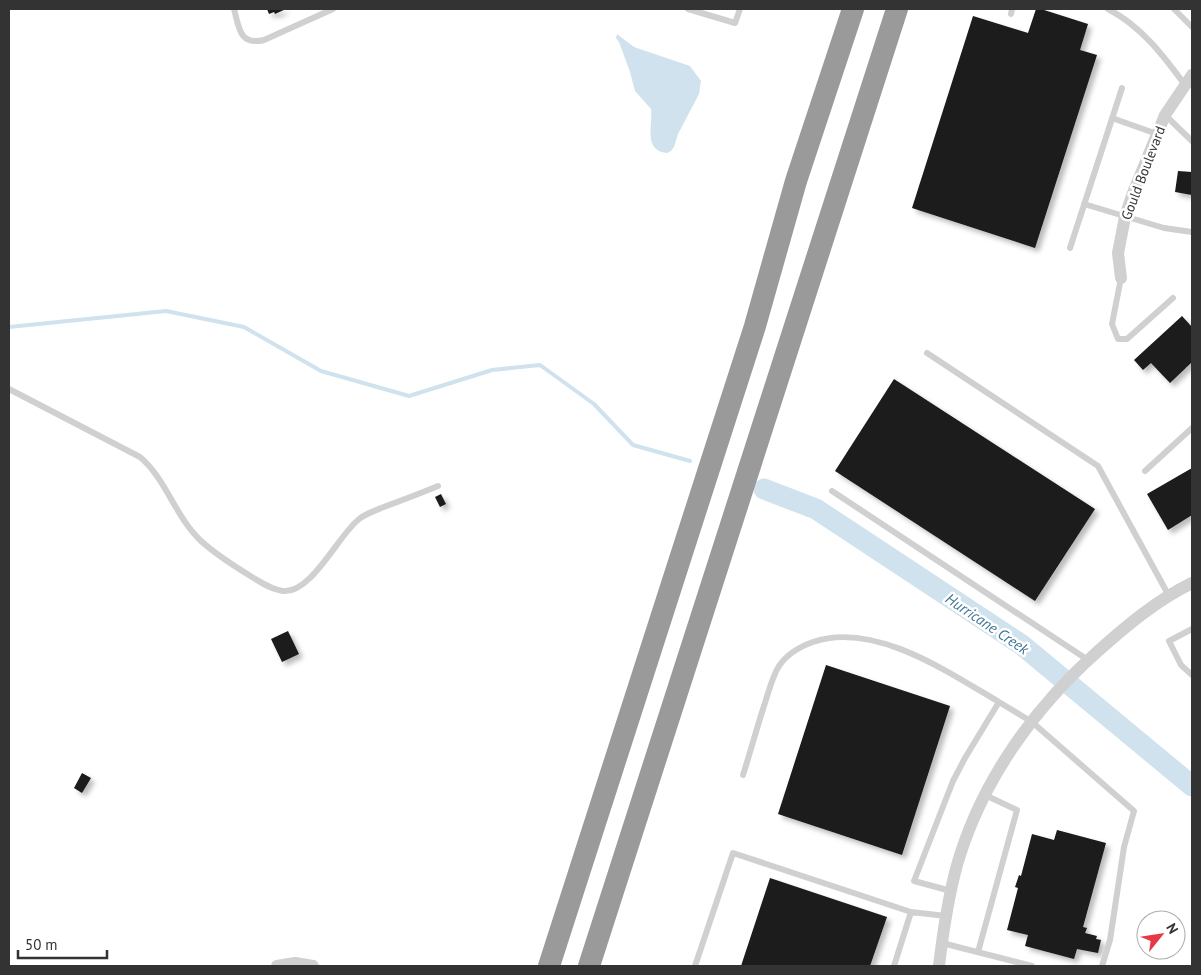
<svg xmlns="http://www.w3.org/2000/svg" width="1201" height="975" font-family="'PT Sans',sans-serif">
<style>
.water{fill:#cfe2ee}
.lines{fill:none;stroke-linecap:round;stroke-linejoin:round}
.stream{stroke:#cfe2ee;stroke-width:4}
.river{stroke:#cfe2ee;stroke-width:21}
.building{fill:#1a1a1a;filter:url(#shadow)}
.service{stroke:#d0d0d0;stroke-width:6}
.minor{stroke:#d0d0d0;stroke-width:12}
.motorway{stroke:#9a9a9a;stroke-width:22}
.labels{text-anchor:middle;stroke-width:5;stroke-linejoin:round;paint-order:stroke}
.street-label{font-size:14px;fill:#333;stroke:#fff}
.water-label{font-size:15px;font-style:italic;fill:#3f7597;stroke:#fff}
</style>
<defs>
<filter id="shadow"><feDropShadow dx="4" dy="4" stdDeviation="2.5" flood-color="#0004"/></filter>
</defs>
<rect width="100%" height="100%" fill="#fff"/>
<path class="water" d="M617 34 634 47 690 66 701 81 699 94 678 134 674 147 671 151 667 153C643 151 653 125 651 109L635 91 630 72 619 42 616 38Z"/>
<g class="lines">
<path class="stream" d="M9 327 166 311 244 327 321 371 409 396 492 370 540 365 594 404 633 445 690 461"/>
<path class="river" d="M764 489 816 509 1022 645 1192 786"/>
</g>
<path class="building" d="M267 9H286L275 14 274 12 269 14Z
M1036 9H1041L1088 24 1080 50 1097 55 1035 248 912 208 973 16 1028 33Z
M1178 171 1192 172V195L1175 192Z
M1182 316 1192 327V362L1170 383 1151 363 1143 370 1134 360Z
M894 379 1095 509 1035 601 835 471Z
M1192 468V515L1168 530 1147 494Z
M441 494 446 504 440 507 435 497Z
M288 631 299 654 282 662 271 639Z
M826 665 950 706 902 855 778 814Z
M82 773 91 778 82 793 74 788Z
M1057 830 1106 843 1083 927 1087 928 1085 933 1097 936 1096 939 1101 940 1098 953 1077 949 1074 959 1025 946 1028 935 1007 930 1018 888 1015 887 1019 875 1021 876 1032 834 1054 840Z
M770 878 887 917 870 966H741Z"/>
<g class="lines">
<path class="service" d="M234 9C239 27 239 46 264 40L333 9
M688 9 735 23 740 9
M1108 9C1141 26 1163 55 1185 85
M1174 9 1192 27
M1011 14 1012 9
M1165 115 1192 141
M1112 118 1157 134
M1084 204 1164 228 1192 232
M1070 248 1122 88
M1121 278 1112 324 1118 339H1127L1173 298
M927 353 1098 466 1169 596
M9 389 140 457C166 479 175 516 200 540 215 554 234 566 252 577 262 583 272 590 283 591 311 594 338 536 358 520 364 514 373 512 381 508 400 501 419 494 438 486
M1145 471 1192 428
M832 491 1088 660
M1192 629 1169 641 1181 665 1192 675
M743 775C750 753 756 731 763 709 768 695 771 679 779 666 787 654 799 647 813 642 874 621 948 672 999 702
M951 891 914 881 953 781 965 758 999 702 1032 722 1134 811 1124 847 1110 940 1102 966
M942 943 1032 966
M978 952 1017 810 985 795
M695 966 733 853 911 912 946 916
M894 966 911 912"/>
<path class="minor" d="M1121 278 1118 253 1125 217 1133 193 1165 115 1192 75
M277 966 295 963 313 966
M939 966C943 932 948 898 957 865 981 782 1033 709 1097 652 1126 626 1157 600 1192 583"/>
<path class="motorway" d="M549 966 755 326 796 181 853 9
M589 966 897 9"/>
</g>
<g class="labels">
<g class="street-label">
<text transform="translate(1143 173) rotate(-69)" y="5">Gould Boulevard</text>
</g>
<g class="water-label">
<text transform="translate(987 624) rotate(34)" y="5">Hurricane Creek</text>
</g>
</g>
<rect width="1201" height="975" fill="none" stroke="#333333" stroke-width="20"/>
<g transform="translate(1161 935) rotate(60)"><circle r="24" fill="#ffffff" stroke="#adadad"/>
<path d="M0-4L9 19L0 12L-9 19Z" fill="#e63946"/>
<text y="-8" font-size="14" font-weight="bold" text-anchor="middle" fill="#333333">N</text>
</g>
<path d="M18 950v8h89v-8" fill="none" stroke="#333333" stroke-width="2.5"/>
<text x="25" y="950" font-size="15" fill="#333333" stroke="#ffffff" stroke-width="4" paint-order="stroke">50 m</text>
</svg>
